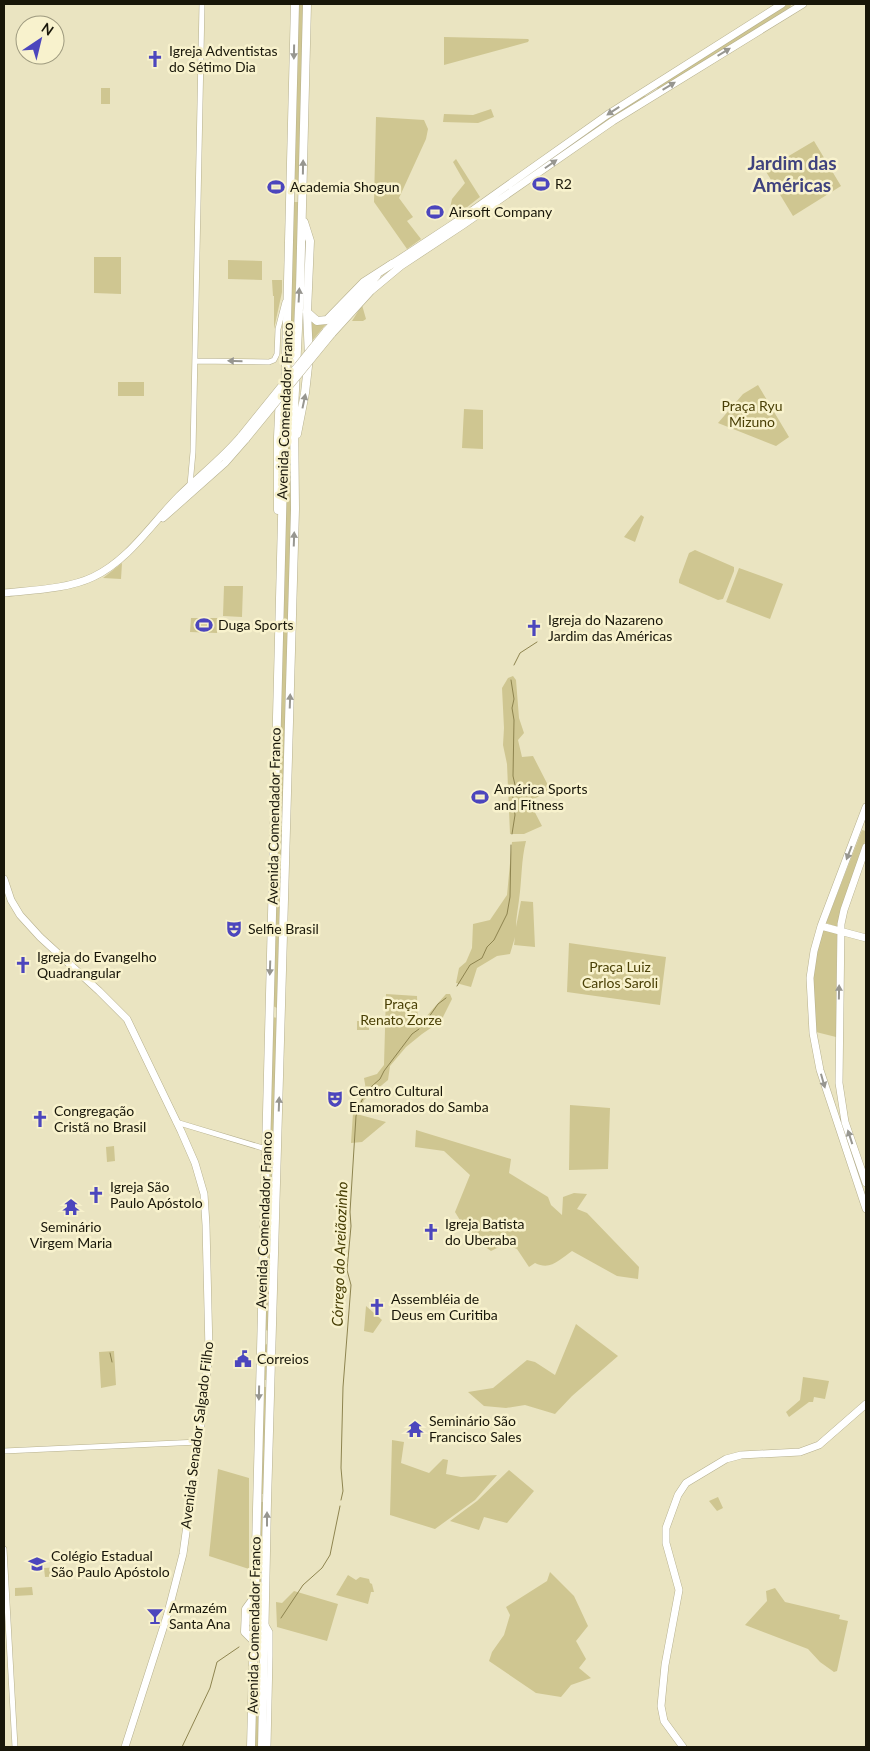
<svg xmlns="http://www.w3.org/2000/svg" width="870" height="1751" font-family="Lato,sans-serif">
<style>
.green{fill:#cfc691}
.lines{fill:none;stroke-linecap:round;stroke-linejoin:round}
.stream{stroke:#8e844f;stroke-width:1}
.minor-casing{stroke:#b6b08e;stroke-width:6}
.major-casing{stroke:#b6b08e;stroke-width:8}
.highway-casing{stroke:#b6b08e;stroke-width:9}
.minor{stroke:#fff;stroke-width:5}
.major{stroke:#fff;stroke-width:7}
.highway{stroke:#fff;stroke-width:8}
.major-bridge-casing{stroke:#b6b08e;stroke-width:8;stroke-linecap:butt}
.major-bridge{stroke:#fff;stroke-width:7}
.oneway{fill:#979690}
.labels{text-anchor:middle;stroke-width:5;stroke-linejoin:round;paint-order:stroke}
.poi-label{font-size:14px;fill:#181609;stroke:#f8f2cd;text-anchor:start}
.park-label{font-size:14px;fill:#4a4006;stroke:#f8f2cd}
.street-label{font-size:14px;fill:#181609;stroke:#f8f2cd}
.water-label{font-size:15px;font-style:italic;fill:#443b00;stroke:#f8f2cd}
.district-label{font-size:19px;font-weight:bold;fill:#3f427e;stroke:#f8f2cd}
</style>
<rect width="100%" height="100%" fill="#eae4c1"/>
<path class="green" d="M297 4H304L300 191H294Z
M787 4 791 5 790 8 658 90 656 86 724 42Z
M444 37 528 39 529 40 528 42 444 65Z
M101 88H110V104H101Z
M644 94 646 97 589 134 586 132Z
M491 109 494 117 478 123 443 122 444 114 473 115Z
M376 117 424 120 428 129 426 139 399 198 413 217 407 221 421 239 407 249 374 202Z
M814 141 841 186 793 216 765 170Z
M456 159 480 197 462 211 456 214 450 208 452 199 465 183 453 162Z
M293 202H300L292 359 289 358Z
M94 257H121V294L94 293Z
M228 260 262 261V280L228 279Z
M272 280H282V292L274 329V296H273Z
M362 305 366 319 363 321H352Z
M331 318 312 341 311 319Z
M118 382H144V396H118Z
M758 385 789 437 776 446 718 423 743 394Z
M291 395 292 499 284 812 280 810H277L288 397Z
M464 409 483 410V449L462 448Z
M641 515 644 517 635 542 624 537Z
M695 550 734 567V571L723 599 718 600 679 583V580L689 553Z
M122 563 121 579 103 578Z
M739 568 783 584 770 619 726 602Z
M224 586H243L242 617 223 616Z
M191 618H218L217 633 190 632Z
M513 676 516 680 519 718 524 733 518 740 522 757 533 756 551 791 529 801 542 826 524 834H510L507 764 503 745 504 728 502 688 508 678Z
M278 826 282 828 279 1007 277 1008 273 1006Z
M862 830 866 831V839L838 920V927L826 923Z
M526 841C521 860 522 880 519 900 518 909 516 917 516 927L521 901 533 902 535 947 514 945 515 937 510 954 497 956 477 968 471 987 456 983 459 968 466 962 472 948 473 924 490 920 507 895 512 842Z
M823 929 837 934 836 1037 816 1032 813 994V967Z
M569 943 666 957 660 1005 567 992Z
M386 994 417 996 418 1026 446 994H450L452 999 441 1021 422 1034 406 1047 390 1066 388 1080 364 1100 361 1108 357 1107 366 1090 364 1078 377 1074 384 1065Z
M272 1017 278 1018 275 1137 268 1136Z
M357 1021H369V1030H357Z
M570 1105 610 1108 608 1169 569 1170Z
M353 1113 386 1122 362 1142 351 1143Z
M416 1130 511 1159 509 1173 548 1197 551 1205 562 1215 563 1197 574 1193 587 1194 577 1209 587 1213 639 1267 638 1279 617 1276 572 1251C560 1259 551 1271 535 1263L529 1267 517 1249 505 1244 491 1251 469 1235 455 1212 470 1175 444 1151 415 1147Z
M114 1146 115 1161 107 1162 106 1147Z
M268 1146H275L269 1330 267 1331 264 1327Z
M366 1306 382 1320 373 1333 364 1331Z
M576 1324 618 1356 572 1396 555 1414 525 1405 506 1408 484 1406 468 1392 493 1388 527 1360 535 1362 555 1375Z
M266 1344 268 1345 269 1380H263L265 1345Z
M114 1351 116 1385 101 1388 99 1352Z
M803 1377 829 1381 825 1399 814 1397 813 1402H809L789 1417 786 1412 800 1400Z
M261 1387H269L265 1494H259Z
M392 1440 404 1442 401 1463 429 1473 443 1459 448 1460 446 1474 461 1477 497 1475 475 1500 435 1529 390 1515Z
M218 1469 249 1478V1569L209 1556Z
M509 1470 534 1491 507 1523 484 1517 479 1530 450 1521 477 1501Z
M718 1497 723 1508 717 1511 709 1501Z
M261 1502H264L262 1658 260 1656H256Z
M61 1567 62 1576 45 1577 44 1568Z
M550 1572 574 1596 588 1626 576 1641 586 1659 579 1668 591 1678 571 1685 561 1697 536 1693 489 1661 492 1652 504 1635 510 1615 506 1607 547 1581Z
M348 1575 356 1580 360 1577 369 1579 370 1583 372 1584 374 1592H371L368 1604 336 1595Z
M32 1587 33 1595 15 1596V1588Z
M775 1588 785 1602 840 1615 839 1619 848 1621 837 1671 834 1672 820 1662 808 1649 745 1625 767 1601 766 1591Z
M294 1591 338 1604 327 1641 277 1627 276 1602 282 1603Z
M257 1666H260L259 1747H253Z"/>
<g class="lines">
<path class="stream" d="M514 665 520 653 537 642
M511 680 514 699 512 708 514 720 513 776 515 785 512 789 515 815 512 834
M457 986 470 965 482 958 487 947 494 940 507 914 510 897 511 845
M424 1024 438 1004 446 998
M110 1353 112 1362
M341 1500 343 1491 341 1468 343 1387 351 1285 347 1270 351 1226 350 1212 356 1116 362 1100 372 1086 380 1079 384 1071 412 1034 419 1029
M281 1618 303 1585 322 1568 330 1555 340 1506
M182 1747 210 1688 217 1662 239 1647"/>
<g class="minor-casing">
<path id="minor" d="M195 361 269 362 274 360 277 354 278 329 285 302
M190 485 193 452 202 4
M176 1122 266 1149
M4 1451 199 1442
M4 1549 15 1747
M266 1625 270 1632V1656L268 1747"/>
</g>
<g class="major-casing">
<path id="major" d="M389 266 456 222 607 115 782 4
M326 331 377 276
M331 335 371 291 401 266 463 225 613 121 803 4
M163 518 225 463 246 439
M4 593C32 590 68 589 93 577 129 560 152 523 179 496 200 475 222 459 242 435
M866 807 821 926 814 951 810 978 813 1033 820 1070 866 1209
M866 847 844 910 841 924 839 1083 845 1122 866 1183
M4 879 11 900 20 915 40 937 99 991 127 1019 181 1131 195 1163 204 1194 206 1225 209 1351 203 1410 183 1554 167 1616 125 1747
M821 926 866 938
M683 1747 664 1721 661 1706 665 1665 679 1590 666 1543V1528L678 1495 686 1483 726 1459 741 1455 800 1452 819 1445 866 1404"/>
</g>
<g class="highway-casing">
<path id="highway" d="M307 312 317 321 327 320 364 282 392 264
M297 434 305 393 309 357 307 312 310 241 304 222
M278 510V437L280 394
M253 1640 245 1632 246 1609 254 1598
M251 1747 295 4
M262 1747 267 1502 295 509 294 410 300 288 307 4"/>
</g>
<use href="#minor" class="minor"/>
<use href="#major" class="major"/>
<use href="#highway" class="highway"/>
<g class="major-bridge-casing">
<path id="major-bridge" d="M242 435 326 331
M246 439 331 335"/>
</g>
<use href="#major-bridge" class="major-bridge"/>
</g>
<defs><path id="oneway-solid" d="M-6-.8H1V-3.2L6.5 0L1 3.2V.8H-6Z" transform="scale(1.25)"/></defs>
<g class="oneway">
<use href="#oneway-solid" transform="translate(294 52) rotate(91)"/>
<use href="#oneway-solid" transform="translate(724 52) rotate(-31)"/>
<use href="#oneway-solid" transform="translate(669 86) rotate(-31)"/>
<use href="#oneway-solid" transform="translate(613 111) rotate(147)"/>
<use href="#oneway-solid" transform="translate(551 164) rotate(-35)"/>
<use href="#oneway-solid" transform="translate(303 167) rotate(-89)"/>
<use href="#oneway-solid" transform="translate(299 295) rotate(-87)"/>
<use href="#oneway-solid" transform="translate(235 361) rotate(-179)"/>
<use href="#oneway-solid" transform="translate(304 401) rotate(-78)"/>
<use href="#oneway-solid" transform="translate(294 539) rotate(-88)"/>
<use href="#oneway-solid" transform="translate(290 701) rotate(-88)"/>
<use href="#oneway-solid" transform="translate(849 853) rotate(111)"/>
<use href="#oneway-solid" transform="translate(270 968) rotate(92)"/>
<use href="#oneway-solid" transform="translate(839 992) rotate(-89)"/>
<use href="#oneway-solid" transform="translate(823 1081) rotate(74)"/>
<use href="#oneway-solid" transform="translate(279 1104) rotate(-88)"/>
<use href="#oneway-solid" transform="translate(850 1137) rotate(-108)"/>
<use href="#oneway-solid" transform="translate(259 1393) rotate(91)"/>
<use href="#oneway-solid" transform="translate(267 1519) rotate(-90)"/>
</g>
<defs>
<g id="church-bare" transform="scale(1.35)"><path d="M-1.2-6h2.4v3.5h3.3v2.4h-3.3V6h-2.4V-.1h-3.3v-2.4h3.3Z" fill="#4c46bd" stroke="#f8f2cd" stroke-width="2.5" paint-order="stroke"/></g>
<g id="stadium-bare" transform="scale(1.35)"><path d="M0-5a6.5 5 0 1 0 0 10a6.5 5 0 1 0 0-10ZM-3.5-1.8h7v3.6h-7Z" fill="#4c46bd" stroke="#f8f2cd" stroke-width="2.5" paint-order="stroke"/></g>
<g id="theatre-bare" transform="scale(1.35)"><path d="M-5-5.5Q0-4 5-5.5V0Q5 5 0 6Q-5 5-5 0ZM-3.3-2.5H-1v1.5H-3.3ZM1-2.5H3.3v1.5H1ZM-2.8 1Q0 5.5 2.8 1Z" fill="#4c46bd" stroke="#f8f2cd" stroke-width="2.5" paint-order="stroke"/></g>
<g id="temple-bare" transform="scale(1.35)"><path d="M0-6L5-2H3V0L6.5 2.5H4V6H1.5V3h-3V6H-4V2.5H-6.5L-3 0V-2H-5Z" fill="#4c46bd" stroke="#f8f2cd" stroke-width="2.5" paint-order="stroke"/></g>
<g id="civic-bare" transform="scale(1.35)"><path d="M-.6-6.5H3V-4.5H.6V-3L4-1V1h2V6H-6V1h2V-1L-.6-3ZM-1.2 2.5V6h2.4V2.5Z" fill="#4c46bd" stroke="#f8f2cd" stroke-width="2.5" paint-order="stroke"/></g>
<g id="school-bare" transform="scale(1.35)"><path d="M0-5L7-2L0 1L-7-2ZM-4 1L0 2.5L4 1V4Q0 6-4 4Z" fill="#4c46bd" stroke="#f8f2cd" stroke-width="2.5" paint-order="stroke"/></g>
<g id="bar-bare" transform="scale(1.35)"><path d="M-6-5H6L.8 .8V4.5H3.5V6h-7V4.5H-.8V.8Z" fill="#4c46bd" stroke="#f8f2cd" stroke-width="2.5" paint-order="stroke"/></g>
</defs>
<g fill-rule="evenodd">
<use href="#church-bare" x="155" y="59"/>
<use href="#stadium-bare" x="541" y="184"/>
<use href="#stadium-bare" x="276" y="187"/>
<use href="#stadium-bare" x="435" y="212"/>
<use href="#stadium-bare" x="204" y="625"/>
<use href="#church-bare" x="534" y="628"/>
<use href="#stadium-bare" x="480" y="797"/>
<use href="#theatre-bare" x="234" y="929"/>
<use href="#church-bare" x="23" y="965"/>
<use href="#theatre-bare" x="335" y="1099"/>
<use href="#church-bare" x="40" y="1119"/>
<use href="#church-bare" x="96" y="1195"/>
<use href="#temple-bare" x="71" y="1207"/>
<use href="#church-bare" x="431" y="1232"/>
<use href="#church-bare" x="377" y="1307"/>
<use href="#civic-bare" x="243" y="1359"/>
<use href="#temple-bare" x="415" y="1429"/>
<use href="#school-bare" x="37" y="1564"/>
<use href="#bar-bare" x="155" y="1616"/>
</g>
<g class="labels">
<g class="poi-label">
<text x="169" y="56">Igreja Adventistas<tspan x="169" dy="16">do Sétimo Dia</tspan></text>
<text x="555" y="189">R2</text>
<text x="290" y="192">Academia Shogun</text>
<text x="449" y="217">Airsoft Company</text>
<text x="548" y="625">Igreja do Nazareno<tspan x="548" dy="16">Jardim das Américas</tspan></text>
<text x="218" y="630">Duga Sports</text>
<text x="494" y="794">América Sports<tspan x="494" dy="16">and Fitness</tspan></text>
<text x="248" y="934">Selfie Brasil</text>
<text x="37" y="962">Igreja do Evangelho<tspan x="37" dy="16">Quadrangular</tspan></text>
<text x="349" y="1096">Centro Cultural<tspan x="349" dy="16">Enamorados do Samba</tspan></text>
<text x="54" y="1116">Congregação<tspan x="54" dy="16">Cristã no Brasil</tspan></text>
<text x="110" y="1192">Igreja São<tspan x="110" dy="16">Paulo Apóstolo</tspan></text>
<text x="445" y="1229">Igreja Batista<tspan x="445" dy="16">do Uberaba</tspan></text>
<text x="71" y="1232" text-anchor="middle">Seminário<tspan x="71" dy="16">Virgem Maria</tspan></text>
<text x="391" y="1304">Assembléia de<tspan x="391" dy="16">Deus em Curitiba</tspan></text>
<text x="257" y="1364">Correios</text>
<text x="429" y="1426">Seminário São<tspan x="429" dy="16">Francisco Sales</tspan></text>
<text x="51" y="1561">Colégio Estadual<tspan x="51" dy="16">São Paulo Apóstolo</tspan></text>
<text x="169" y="1613">Armazém<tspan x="169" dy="16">Santa Ana</tspan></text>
</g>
<g class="park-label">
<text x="752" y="411">Praça Ryu<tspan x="752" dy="16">Mizuno</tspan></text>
<text x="620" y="972">Praça Luiz<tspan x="620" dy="16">Carlos Saroli</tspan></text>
<text x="401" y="1009">Praça<tspan x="401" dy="16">Renato Zorze</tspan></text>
</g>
<g class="street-label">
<text transform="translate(285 411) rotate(-88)" y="5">Avenida Comendador Franco</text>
<text transform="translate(274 816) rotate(-89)" y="5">Avenida Comendador Franco</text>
<text transform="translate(264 1220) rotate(-88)" y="5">Avenida Comendador Franco</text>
<text transform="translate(197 1435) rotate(-83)" y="5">Avenida Senador Salgado Filho</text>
<text transform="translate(254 1625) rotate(-89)" y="5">Avenida Comendador Franco</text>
</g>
<g class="water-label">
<text transform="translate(340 1254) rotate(-88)" y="5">Córrego do Areiãozinho</text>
</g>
<g class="district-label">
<text x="792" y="170">Jardim das<tspan x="792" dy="22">Américas</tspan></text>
</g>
</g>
<rect width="870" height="1751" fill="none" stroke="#181609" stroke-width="10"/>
<g transform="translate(40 40) rotate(35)"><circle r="24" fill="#f8f2cd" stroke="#9e9a7f"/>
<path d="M0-4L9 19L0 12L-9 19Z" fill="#4c46bd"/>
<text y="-8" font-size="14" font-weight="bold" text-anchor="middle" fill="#181609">N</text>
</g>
</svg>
